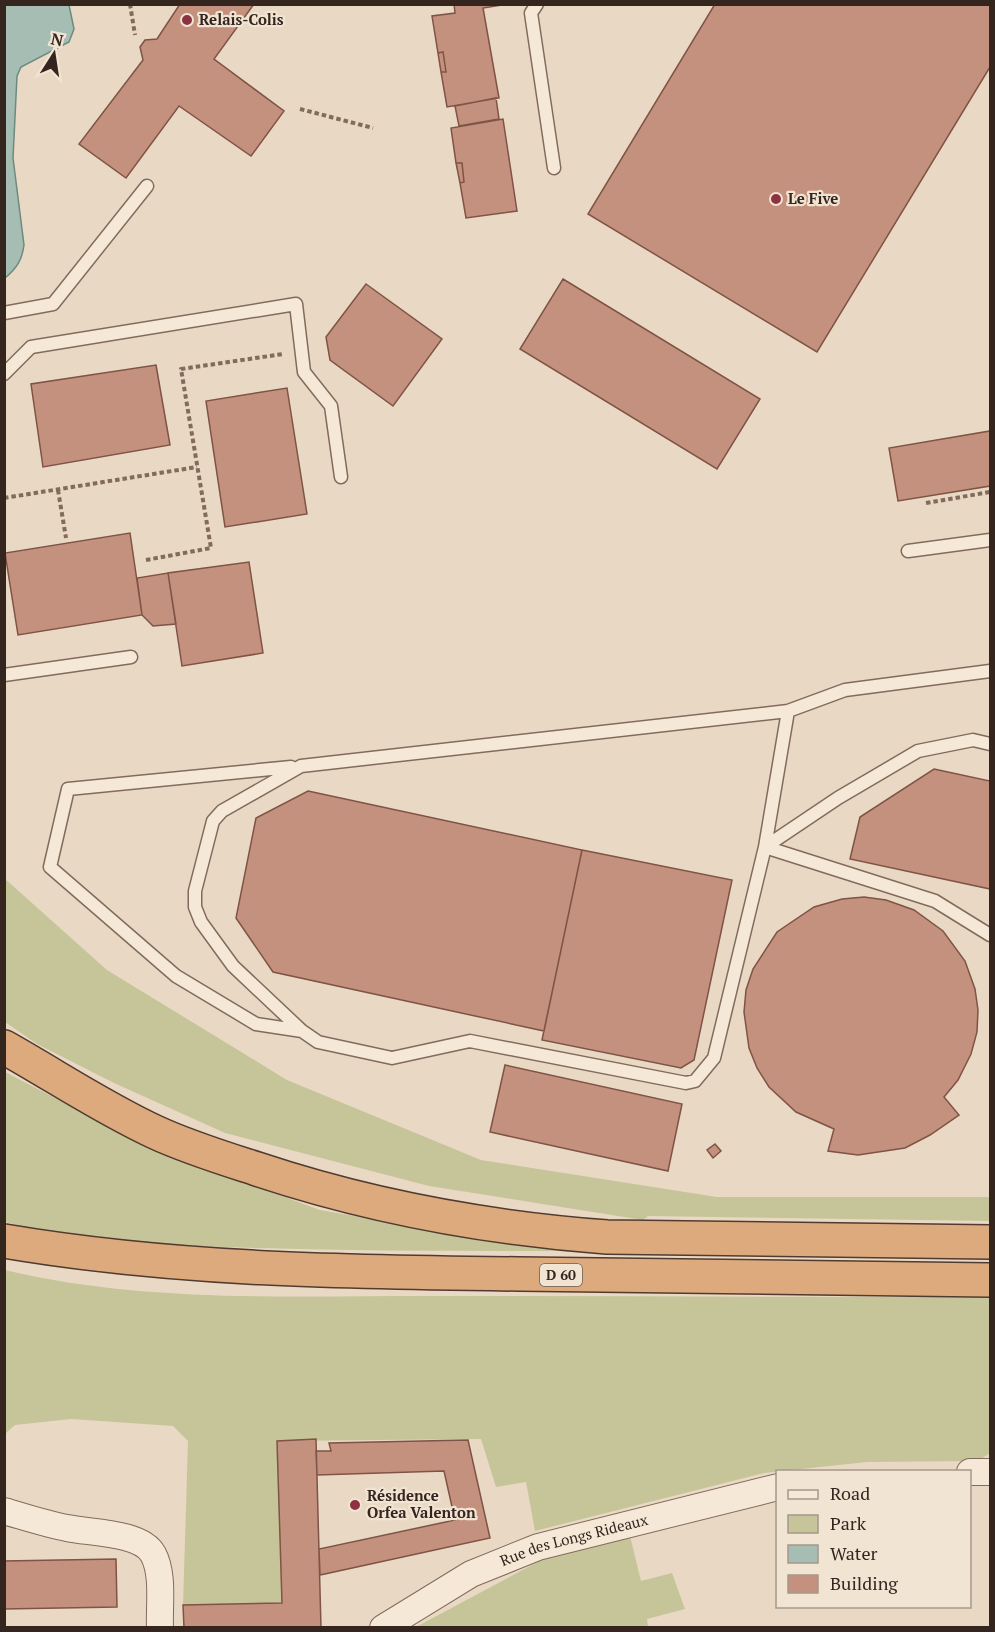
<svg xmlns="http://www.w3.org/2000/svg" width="995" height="1632" font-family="'PT Serif',serif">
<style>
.green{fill:#c6c599}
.water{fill:#a6bdb3;stroke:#6d8a7f;stroke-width:1.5}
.building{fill:#c4917e;stroke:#7f5345;stroke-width:1.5}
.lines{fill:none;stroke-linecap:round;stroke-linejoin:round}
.service-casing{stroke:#826b5c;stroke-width:15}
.minor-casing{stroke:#826b5c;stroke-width:28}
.trunk-casing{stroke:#513b30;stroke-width:36}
.path{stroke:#826b5c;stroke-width:4;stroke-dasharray:4.5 3;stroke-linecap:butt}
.service{stroke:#f5e8d7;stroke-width:12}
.minor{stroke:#f5e8d7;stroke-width:26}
.trunk{stroke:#ddaa7e;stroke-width:33}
.poi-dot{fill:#8c3240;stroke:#f2e4d3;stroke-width:2}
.labels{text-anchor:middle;stroke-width:4.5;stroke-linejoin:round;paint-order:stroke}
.shield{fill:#f2e4d3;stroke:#6d5f55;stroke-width:1.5}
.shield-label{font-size:14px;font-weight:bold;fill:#34261f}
.poi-label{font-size:15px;font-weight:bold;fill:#34261f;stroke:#f2e4d3;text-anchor:start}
.street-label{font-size:15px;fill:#34261f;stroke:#f2e4d3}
</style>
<rect width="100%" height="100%" fill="#e9d9c4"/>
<path class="green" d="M4 878 107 970 287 1080 481 1160 717 1197H990V1221L648 1216 643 1220 429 1186 225 1133 114 1083 37 1044 5 1022Z
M5 1072 152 1148 320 1210 558 1251C458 1251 358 1251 258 1248 172 1246 88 1243 5 1222Z
M5 1270C142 1303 289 1296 430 1296 617 1296 804 1297 990 1297V1453L978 1461 867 1462 764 1473 535 1531 526 1482 496 1487 481 1439 277 1441 282 1603 183 1605 188 1441 173 1426 71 1419 15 1425 5 1434Z
M630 1536 641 1581 672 1573 685 1609 647 1619 648 1627 414 1628 549 1556Z"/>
<path class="water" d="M5 4 69 5 74 29 69 42 21 67 17 76 13 158 24 245C22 260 17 268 5 278Z"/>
<path class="building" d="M180 4H254L214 59 284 111 251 156 179 106 126 178 79 144 143 60 140 47 145 40 157 39Z
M454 4H508L483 8 499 98 447 107 441 72H446L443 52 438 53 432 16 455 13Z
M715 4H990V67L817 352 588 214Z
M443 52 446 72H441L438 53Z
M496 98 499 119 459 126 455 106Z
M503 119 517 211 466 218 460 183 464 182 462 163H456L451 128Z
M456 163H462L464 182 460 183Z
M563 279 760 399 717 469 520 349Z
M366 284 442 339 393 406 330 360 326 337Z
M156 365 170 445 43 467 31 384Z
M287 388 307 514 225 527 206 401Z
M990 431V486L898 501 889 448Z
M130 533 142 615 18 635 5 553Z
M249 562 263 653 182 666 168 573Z
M168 573 176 624 153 626 142 615 137 578Z
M934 769 990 781V889L850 859 860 817Z
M308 791 582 850 544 1031 273 972 236 918 256 818Z
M582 850 732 880 694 1060 681 1068 542 1040Z
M864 897 886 900 914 910 943 931 965 961 975 989 978 1010 977 1032 971 1054 958 1080 944 1097 959 1115 930 1135 905 1148 858 1155 828 1151 834 1129 796 1112 769 1087 757 1068 749 1048 744 1012 746 990 753 969 777 932 814 907 842 899Z
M505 1065 682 1104 668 1171 490 1132Z
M715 1144 721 1151 713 1158 707 1150Z
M316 1439 321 1628H184L183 1605 282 1603 277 1441Z
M468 1440 490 1538 320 1575 319 1549 455 1520 444 1471 317 1475 316 1451H331L329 1443Z
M116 1559 117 1607 4 1609V1561Z"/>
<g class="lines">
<g class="service-casing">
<path id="service" d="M537 4 531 13 554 168
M4 313 53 304 147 186
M4 374 31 347 296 304 304 372 331 406 341 477
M908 551 990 540
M4 675 131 657
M788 711 765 847 714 1058 695 1081 686 1083 470 1041 392 1058 318 1042 302 1031 233 966 201 922 195 907V891L213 821 222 811 301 766 788 711 845 690 990 671
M291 767 68 789 50 867 176 976 256 1024 302 1031
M765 847 838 798 918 751 973 740 990 744
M765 847 935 901 990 935"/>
</g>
<g class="minor-casing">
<g id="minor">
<path d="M970 1472H990"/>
<path d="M4 1511C25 1517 46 1524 67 1528 90 1533 141 1532 153 1554 164 1574 159 1605 160 1628"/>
<path id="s1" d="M383 1628 471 1574 538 1547 778 1487"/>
</g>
</g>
<g class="trunk-casing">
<path id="trunk" d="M4 1047C54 1075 103 1108 155 1132 187 1147 223 1158 257 1169 371 1207 487 1228 607 1237L990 1242
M4 1241C175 1270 346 1272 519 1274 676 1276 833 1278 990 1280"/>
</g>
<path class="path" d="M130 4 135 35
M300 109 373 128
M58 490 66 538
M4 498 197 467
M926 503 990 492
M146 560 211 548 181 369 283 354"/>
<use href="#service" class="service"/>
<use href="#minor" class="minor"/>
<use href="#trunk" class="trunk"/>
</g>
<g class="poi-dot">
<circle cx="187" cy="20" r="6"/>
<circle cx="776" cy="199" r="6"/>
<circle cx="355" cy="1505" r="6"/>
</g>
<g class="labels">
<rect class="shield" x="540" y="1264" width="42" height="22" rx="4.5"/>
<g class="shield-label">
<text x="561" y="1280">D 60</text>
</g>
<g class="poi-label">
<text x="199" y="25">Relais-Colis</text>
<text x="788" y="204">Le Five</text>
<text x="367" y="1501">Résidence<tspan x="367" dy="17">Orfea Valenton</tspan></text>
</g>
<g class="street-label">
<text dy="5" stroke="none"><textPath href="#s1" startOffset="212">Rue des Longs Rideaux</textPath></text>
</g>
</g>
<rect width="995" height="1632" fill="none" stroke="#34261f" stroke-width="12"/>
<rect x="776" y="1470" width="195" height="138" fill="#f2e4d3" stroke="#a6988b" stroke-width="1.5"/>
<rect x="788" y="1490" width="30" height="9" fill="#f5e8d7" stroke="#a6988b" stroke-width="1.5"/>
<text x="830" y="1500" font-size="18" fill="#34261f">Road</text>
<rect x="788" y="1515" width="30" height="18" fill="#c6c599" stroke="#a6988b" stroke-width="1.5"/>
<text x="830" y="1530" font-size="18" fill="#34261f">Park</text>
<rect x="788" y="1545" width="30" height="18" fill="#a6bdb3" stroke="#a6988b" stroke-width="1.5"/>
<text x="830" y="1560" font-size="18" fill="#34261f">Water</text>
<rect x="788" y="1575" width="30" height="18" fill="#c4917e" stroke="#a6988b" stroke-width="1.5"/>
<text x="830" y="1590" font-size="18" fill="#34261f">Building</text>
<g transform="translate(54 54) rotate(12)" stroke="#f2e4d3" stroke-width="4.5" paint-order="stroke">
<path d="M0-4.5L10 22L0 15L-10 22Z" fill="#34261f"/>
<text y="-9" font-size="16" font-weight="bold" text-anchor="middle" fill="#34261f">N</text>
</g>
</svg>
